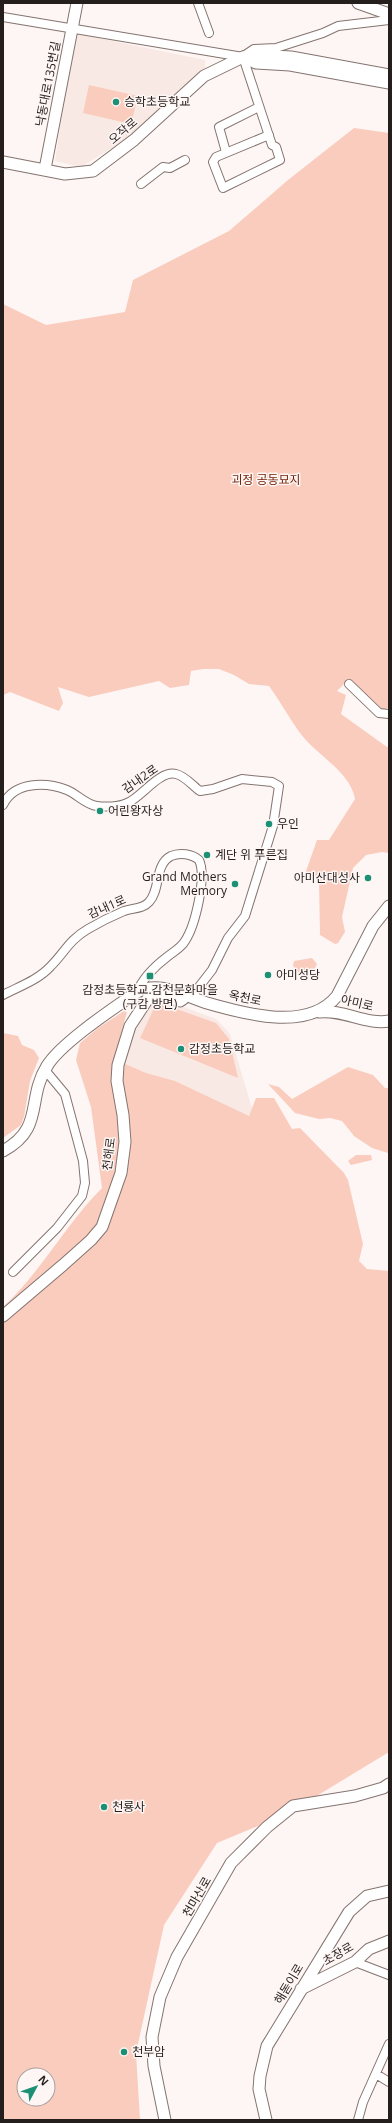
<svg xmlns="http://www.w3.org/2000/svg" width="392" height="2123" font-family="'Open Sans','Noto Sans KR',sans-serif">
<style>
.built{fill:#f9e9e4}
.green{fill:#faccbd;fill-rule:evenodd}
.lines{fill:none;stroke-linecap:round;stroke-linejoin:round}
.street-casing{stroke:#84746f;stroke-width:10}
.secondary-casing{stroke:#84746f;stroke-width:13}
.street{stroke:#fff;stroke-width:8}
.secondary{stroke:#fff;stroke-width:11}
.poi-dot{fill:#1b9074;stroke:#fef6f4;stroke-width:1.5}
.labels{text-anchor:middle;stroke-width:3;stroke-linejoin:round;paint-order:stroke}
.street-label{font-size:12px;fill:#241e1c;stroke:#fef6f4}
.poi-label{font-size:12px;fill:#241e1c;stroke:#fef6f4;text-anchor:start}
.park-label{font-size:12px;fill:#701d00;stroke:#fef6f4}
</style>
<rect width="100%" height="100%" fill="#fef6f4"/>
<path class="built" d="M74 33 205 60V68L131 136 81 167 55 161Z
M152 1001 173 1003 216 1019 230 1034 253 1112 247 1117 152 1081 124 1063 135 1026Z"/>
<path class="green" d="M89 85 138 96 131 124 83 113Z
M354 128 389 133V707L381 712 353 685 344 684 337 691 346 695 341 714 387 747 389 746V853L382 852 366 855 353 868 342 917 345 932 338 943 335 944 320 935 319 879 305 874 317 840H329L355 799C350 771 316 755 300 733 289 718 280 701 269 686L249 684 234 675 219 669H203L191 671 189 685 170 688 159 681 89 697 58 687 63 703 59 711 10 692 3 695V304L46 325 125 312 133 280 229 231 288 180Z
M312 958 317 964 313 972 302 976 293 966 294 961Z
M157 1002 216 1023 229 1039 238 1078 140 1038Z
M124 1011 127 1012 114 1059 146 1073 175 1081 249 1116 256 1098H274L292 1129 300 1128 344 1173 348 1180 363 1244 359 1261 367 1269 389 1271V1752L287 1814 217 1843 164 1925 136 2053 140 2120H3V1307C41 1272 65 1225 102 1188L91 1107 76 1060 80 1043 98 1028ZM24 2075H48V2099H24Z
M3 1033 18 1036 22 1045 34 1050 39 1058 30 1081 24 1117 21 1125 3 1138Z
M348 1067 373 1075 385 1088H389L388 1153 372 1148 354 1136 342 1121 330 1118 319 1119 295 1113 268 1084 279 1087 292 1099Z
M356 1155H371L372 1160 351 1165 348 1161Z"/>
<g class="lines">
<g class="street-casing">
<path id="street" d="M198 3 209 33
M3 17 243 57
M245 55 254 49 276 48 323 33 338 26 389 20
M243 57 272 145 276 147 280 160 223 188 213 162 216 157 269 135
M226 152 219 127 259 107
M141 184 163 167 170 168 185 160
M349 684 379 713 389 714
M3 805C14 781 46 782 67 790 77 794 86 805 97 806 105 807 119 807 127 803 141 798 159 770 176 774 185 776 193 786 200 791L213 789 242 779 272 782 279 786 273 826 245 916 228 938 212 970 191 997
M3 995C18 987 38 980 50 967 65 952 69 940 88 929 100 922 112 916 124 911 132 908 143 909 149 902 161 889 154 865 171 856 180 852 192 854 199 860 207 877 195 926 185 941 181 948 173 952 167 957 155 966 143 978 137 992
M13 1272 57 1228 82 1196 85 1183 83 1161 65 1094 45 1070
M355 1962 389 1975
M376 2074 389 2082
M358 2120 363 2102 389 2044"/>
</g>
<g class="secondary-casing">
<path id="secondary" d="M358 3 389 14
M243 57 256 63 290 65 389 83
M3 162 65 174 93 171 134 140 204 76 243 57 254 55 291 57 389 75
M45 169 77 3
M319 1012C343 1009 366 1025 389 1021
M3 1151C45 1128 26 1100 47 1066 61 1043 114 1008 137 992 160 980 184 996 207 1003 245 1014 308 1032 337 996L373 926 389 906
M3 1316 63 1265 91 1240 102 1227 121 1173 125 1142 123 1115 117 1081 118 1065 130 1026 149 997 157 996 180 1001 183 999
M301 1989 355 1962 369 1949 389 1941
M165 2120 154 2066 152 2037 160 1997 177 1957 231 1863 267 1827 293 1806 355 1796 383 1788 389 1784
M266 2120 259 2089 260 2076 267 2046 349 1912 367 1896 389 1891"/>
</g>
<use href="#street" class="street"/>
<use href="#secondary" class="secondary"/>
</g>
<g class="poi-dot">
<circle cx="116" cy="102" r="4"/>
<circle cx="100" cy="811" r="4"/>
<circle cx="269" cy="824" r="4"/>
<circle cx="207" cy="855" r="4"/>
<circle cx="368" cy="878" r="4"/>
<circle cx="235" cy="884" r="4"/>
<circle cx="268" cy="975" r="4"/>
<rect x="146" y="972" width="8" height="8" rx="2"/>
<circle cx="181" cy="1049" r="4"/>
<circle cx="104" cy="1807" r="4"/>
<circle cx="124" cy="2052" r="4"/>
</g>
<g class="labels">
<g class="street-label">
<text transform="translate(48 84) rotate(-79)" y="4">낙동대로135번길</text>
<text transform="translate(123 131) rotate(-40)" y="4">오작로</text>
<text transform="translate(140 779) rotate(-35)" y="4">감내2로</text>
<text transform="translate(107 907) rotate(-24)" y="4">감내1로</text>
<text transform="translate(245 998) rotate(12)" y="4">옥천로</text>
<text transform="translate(357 1003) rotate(13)" y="4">아미로</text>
<text transform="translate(109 1154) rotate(-83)" y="4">천해로</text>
<text transform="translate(197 1897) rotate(-60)" y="4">천마산로</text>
<text transform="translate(338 1954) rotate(-30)" y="4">초장로</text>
<text transform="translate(289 1984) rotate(-59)" y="4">해돋이로</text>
</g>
<g class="poi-label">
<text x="124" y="106">승학초등학교</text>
<text x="108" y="815">어린왕자상</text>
<text x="277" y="828">우인</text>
<text x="215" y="859">계단 위 푸른집</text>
<text x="227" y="881" text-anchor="end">Grand Mothers<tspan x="227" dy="14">Memory</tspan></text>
<text x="360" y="882" text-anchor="end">아미산대성사</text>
<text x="276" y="979">아미성당</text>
<text x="150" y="994" text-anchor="middle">감정초등학교.감천문화마을<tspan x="150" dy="14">(구감 방면)</tspan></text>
<text x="189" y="1053">감정초등학교</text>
<text x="112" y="1811">천룡사</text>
<text x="132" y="2056">천부암</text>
</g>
<g class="park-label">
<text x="266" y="484">괴정 공동묘지</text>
</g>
</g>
<rect width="392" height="2123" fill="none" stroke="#241e1c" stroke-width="8"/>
<g transform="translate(36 2087) rotate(49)"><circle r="19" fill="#fef6f4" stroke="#a7a09e"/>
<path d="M0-3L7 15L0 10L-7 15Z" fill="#1b9074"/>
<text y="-6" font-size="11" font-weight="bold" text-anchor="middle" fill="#241e1c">N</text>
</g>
</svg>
